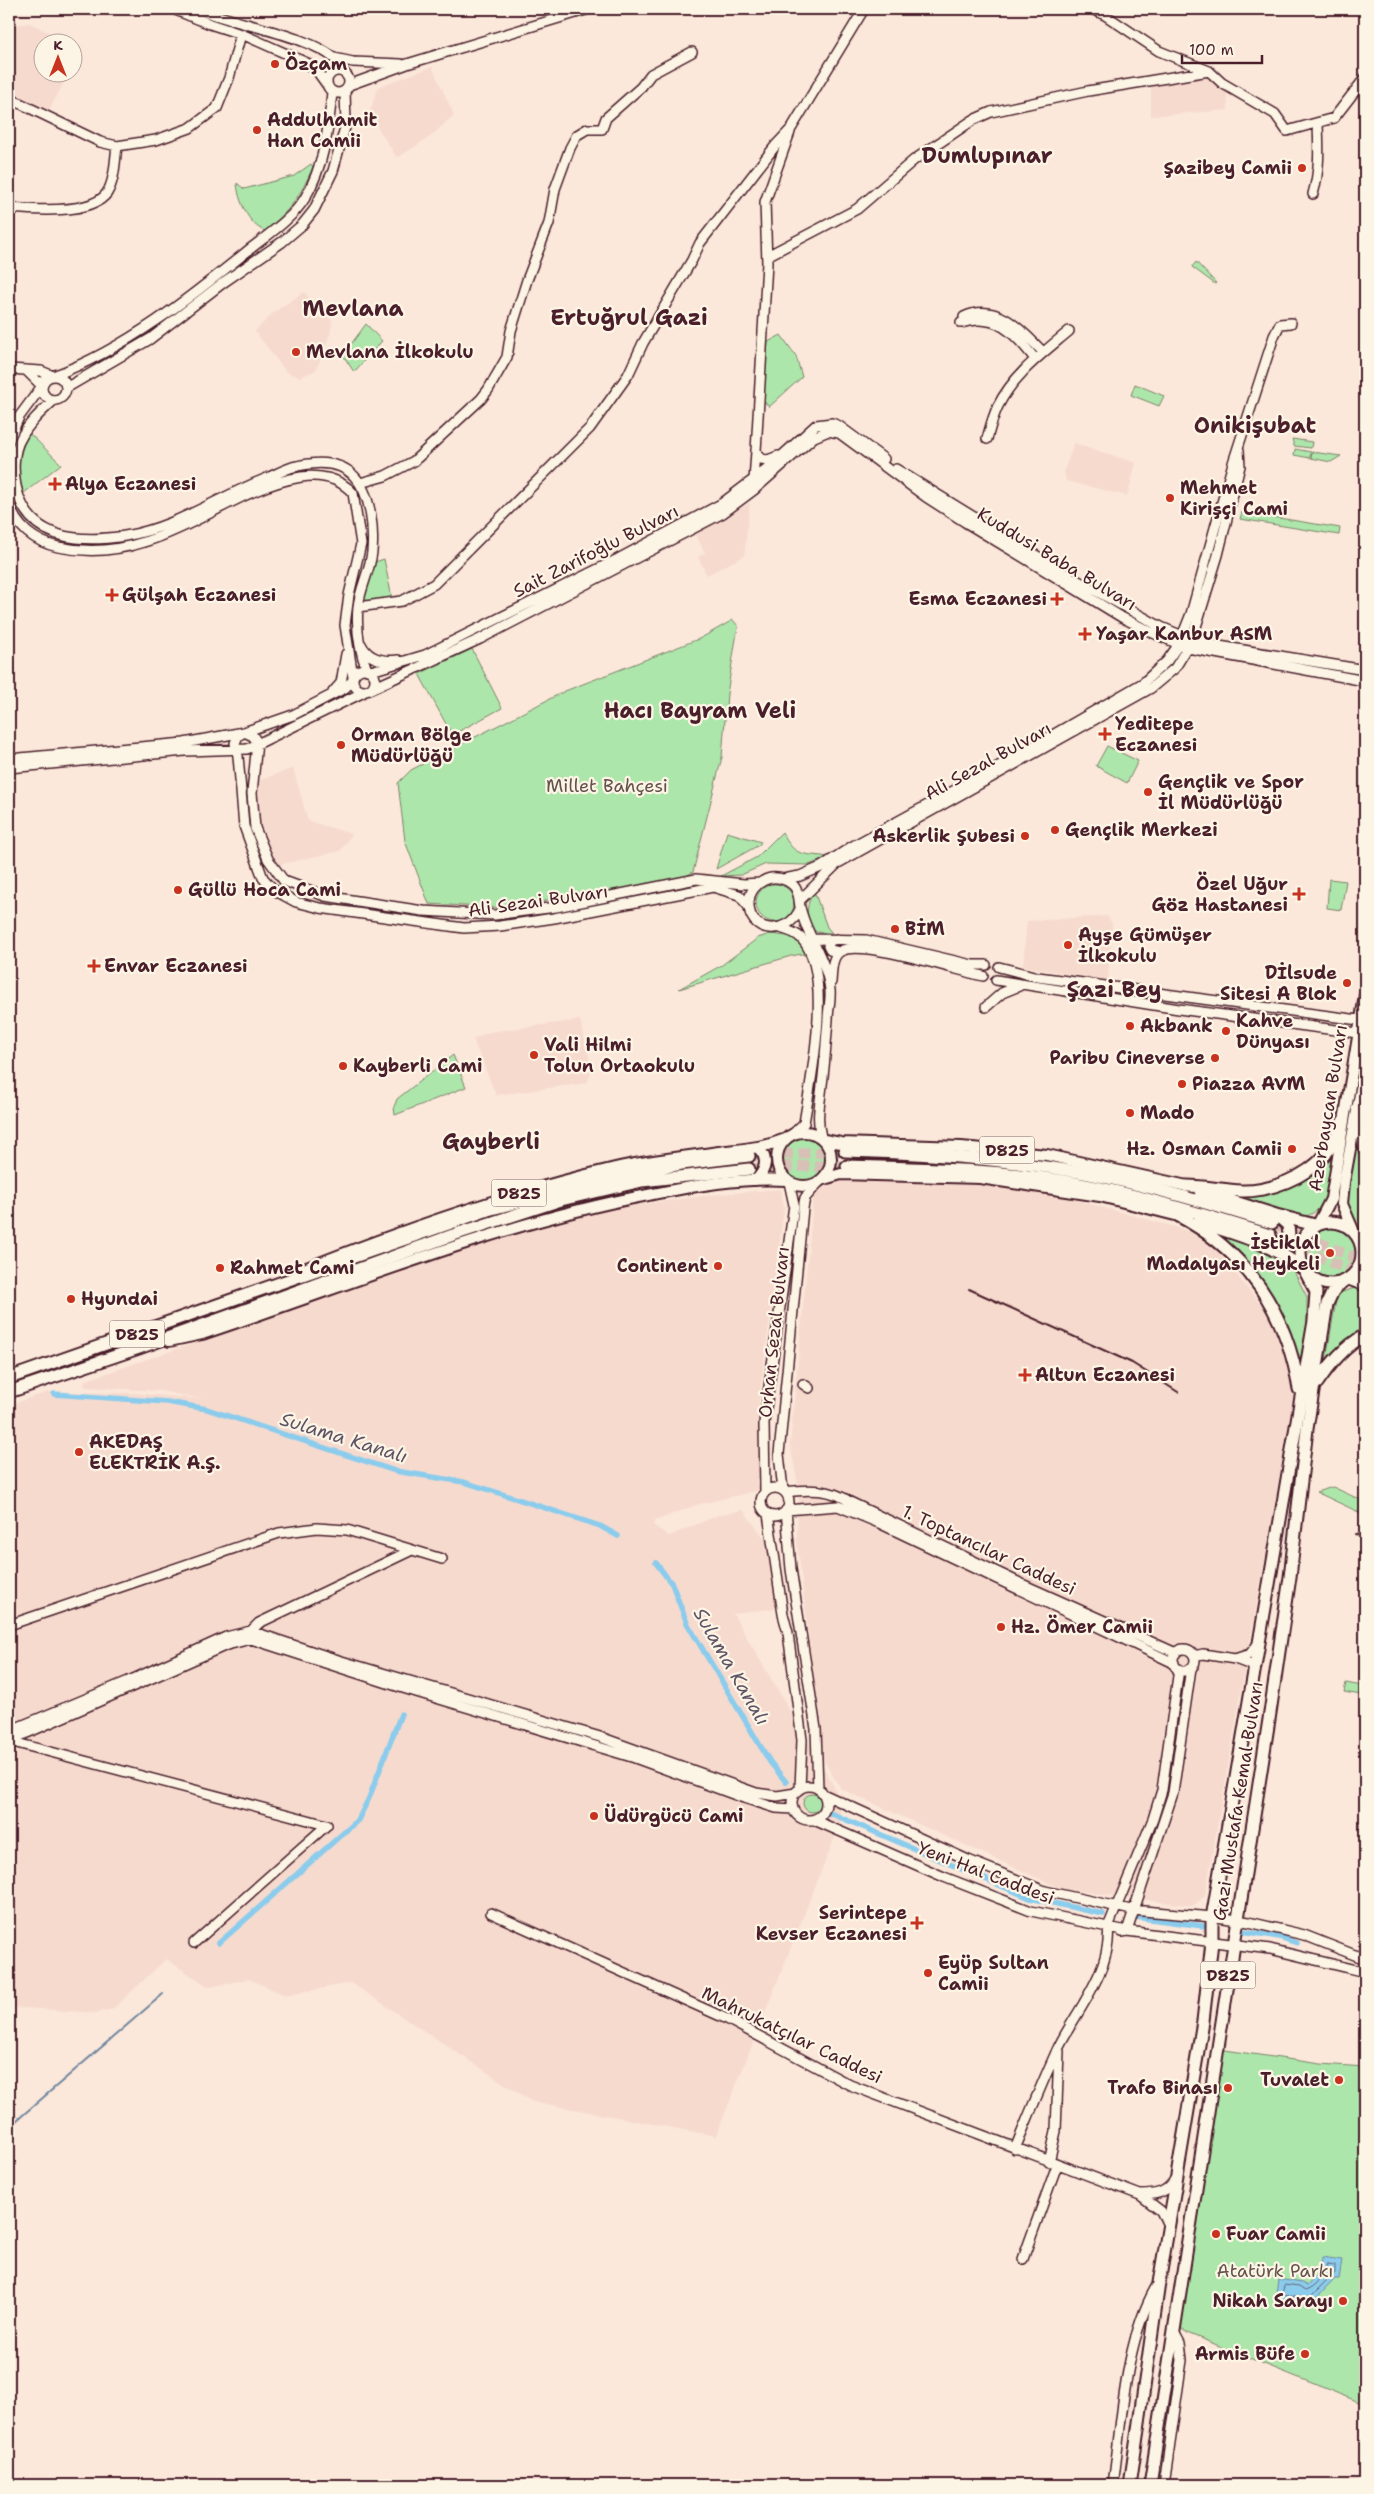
<svg xmlns="http://www.w3.org/2000/svg" width="1374" height="2494" font-family="'Shantell Sans',sans-serif">
<style>
.built{fill:#f6dace}
.green{fill:#ade6aa;stroke:#7c826a}
.water{fill:#8bcced;stroke:#71879f}
.lines{fill:none;stroke-linecap:round;stroke-linejoin:round}
.shore{stroke:#646479;stroke-width:1}
.stream{stroke:#71879f;stroke-width:2}
.canal{stroke:#8bcced;stroke-width:5.5}
.highway-tunnel{stroke:#d8c0b7;stroke-width:11;stroke-dasharray:11 5.5;stroke-linecap:butt}
.secondary-casing{stroke:#4a1f2b;stroke-width:12}
.primary-casing{stroke:#4a1f2b;stroke-width:14}
.highway-casing{stroke:#4a1f2b;stroke-width:15}
.secondary{stroke:#fcf5e5;stroke-width:9}
.primary{stroke:#fcf5e5;stroke-width:10}
.highway{stroke:#fcf5e5;stroke-width:11}
.rail{stroke:#4a1f2b;stroke-width:2}
.poi-dot{fill:#c8321e;stroke:#fcf5e5;stroke-width:2}
.labels{text-anchor:middle;stroke-width:4.5;stroke-linejoin:round;paint-order:stroke}
.shield{fill:#fcf5e5;stroke:#7f5f63;stroke-width:1}
.shield-label{font-size:16px;font-weight:bold;fill:#4a1f2b}
.poi-label{font-size:18px;font-weight:bold;fill:#4a1f2b;stroke:#fcf5e5;text-anchor:start}
.street-label{font-size:18px;fill:#4a1f2b;stroke:#fcf5e5}
.park-label{font-size:18px;fill:#63514b;stroke:#fcf5e5}
.water-label{font-size:19px;font-style:italic;fill:#5e5365;stroke:#fcf5e5}
.district-label{font-size:22px;font-weight:bold;fill:#4a1f2b;stroke:#fcf5e5}
</style>
<rect width="100%" height="100%" fill="#fbe8da"/>
<filter id="ink" filterUnits="userSpaceOnUse"><feTurbulence type="fractalNoise" baseFrequency=".02" numOctaves="2"/><feDisplacementMap in="SourceGraphic" scale="10" xChannelSelector="R" yChannelSelector="G"/><feConvolveMatrix kernelMatrix="1 2 1 2 8 2 1 2 1" color-interpolation-filters="sRGB"/></filter>
<g filter="url(#ink)">
<path class="built" d="M29 23 70 42H42V72L69 73 49 110 9 92V32L16 25Z
M73 44 82 48 73 66Z
M432 67 454 115 430 137 397 158 369 114 378 87Z
M1203 76 1227 90 1228 110 1151 116V84Z
M304 292 332 321 330 334 316 370 300 377 286 372 255 331 273 313Z
M1074 443 1136 463 1127 496 1066 481 1064 471Z
M750 503 744 556 707 575 698 557 705 553 694 532Z
M293 768 308 821 352 834 340 851 277 865 262 832 257 808 258 781Z
M1107 916 1112 923 1108 981 1023 966 1027 921Z
M580 1020 592 1070 587 1083 496 1095 473 1039 490 1032Z
M844 1177 991 1186 1065 1197 1182 1229 1207 1239 1269 1314 1286 1361 1294 1395 1205 1896 1193 1906 1062 1889 841 1789 824 1761 797 1541 799 1489 790 1445 814 1192Z
M781 1189 784 1208 758 1411 760 1490 696 1505 655 1521 653 1525 669 1536 719 1515 743 1510 768 1543 778 1608 733 1614 827 1774 836 1791 842 1819 716 2136 531 2101 351 1983 285 1995 249 1979 209 1987 166 1959 113 2009 96 2013 9 2007V1405L48 1392 133 1393 201 1399 161 1391 85 1387 84 1381 503 1236 619 1207 719 1194Z"/>
<path class="green" d="M311 164 313 167C300 197 290 210 265 231 248 225 238 199 237 183L244 189 294 176Z
M1196 262 1216 283 1215 284 1192 267Z
M366 324 382 341 354 372 343 355Z
M781 335 796 356 802 377 769 407 763 400 768 342Z
M1135 384 1164 396 1159 406 1131 395Z
M30 434 61 464 24 493C17 478 16 445 30 434Z
M1292 439 1312 442 1311 448 1294 446Z
M1295 449 1311 452 1310 458 1294 455Z
M1312 452 1341 456 1331 462 1311 458Z
M1242 512 1340 528 1339 535 1240 519Z
M384 559 392 598 367 603 362 601 372 563Z
M733 620 738 626 727 694 722 757 693 872 681 879 502 908 429 904 405 841 398 783 411 770 565 691 701 638Z
M472 649 502 708 452 735 419 674Z
M1107 746 1138 761 1127 783 1096 766Z
M727 832 761 842 759 845 716 869Z
M782 832C795 858 803 853 829 857L809 865 766 864 741 875 721 876 757 857Z
M1329 879 1346 881 1341 910 1327 908Z
M756 903a19 19 0 1 1 38 0a19 19 0 1 1-38 0Z
M814 891 827 927 832 933 816 932C805 918 805 906 814 891Z
M770 934 795 937 808 957 802 954 791 956 679 989 722 965 758 938Z
M453 1055 466 1087 395 1115 394 1107 397 1099Z
M1357 1131 1365 1163V1242L1350 1217 1346 1202Z
M782 1161a23 23 0 1 1 46 0a23 23 0 1 1-46 0Z
M1335 1146C1331 1175 1333 1214 1298 1218L1215 1190 1270 1192Z
M1302 1253a28 28 0 1 1 56 0a28 28 0 1 1-56 0Z
M1210 1231 1222 1233 1288 1260 1307 1297V1324L1300 1361 1285 1325Z
M1355 1288 1365 1289V1333L1325 1365 1336 1300 1339 1293Z
M1333 1487 1365 1502V1515L1316 1492Z
M1346 1683 1362 1686 1361 1695 1344 1692Z
M803 1803a9 9 0 1 1 18 0a9 9 0 1 1-18 0Z
M1218 2049 1321 2064 1365 2067V2384L1359 2402 1187 2333 1177 2325Z"/>
<path class="water" d="M1322 2257 1342 2260 1339 2279H1335L1311 2304 1275 2300 1278 2279 1302 2283 1307 2286 1321 2270Z"/>
<g class="lines">
<path class="shore" d="M1327 2264 1335 2265V2273L1309 2299 1282 2295 1284 2285 1299 2287 1305 2291C1316 2288 1325 2274 1327 2264Z"/>
<path class="stream" d="M9 2127 163 1994"/>
<path class="canal" d="M54 1394 167 1402 207 1409 395 1471 464 1482 496 1492 600 1526 618 1536
M656 1563 672 1584 687 1623 770 1762 786 1782
M830 1813 1030 1898 1103 1914
M1135 1917 1203 1926
M1242 1931 1279 1937 1297 1943
M219 1943 358 1820 369 1798 401 1714"/>
<path class="highway-tunnel" d="M749 1156 845 1151
M749 1169 798 1166H847
M1272 1223 1365 1262
M1270 1235 1365 1277"/>
<g class="secondary-casing">
<path id="secondary" d="M173 9 210 24 244 35 307 63 317 71 327 85
M198 9C234 24 309 35 335 59 339 63 341 67 343 72
M1092 9 1105 15 1159 51 1209 71 1222 83 1275 114 1287 131 1334 118 1365 78
M334 58 353 62 401 64
M327 82a11 11 0 1 1 22 0a11 11 0 1 1-22 0Z
M349 85 407 64 589 9
M9 98 100 142 117 146 156 140 190 128 217 108 229 78 241 34
M1313 194C1320 170 1319 149 1318 124
M9 208C32 210 92 215 107 193 115 180 115 160 117 146
M767 256 857 209 914 160 973 120 991 112 1088 91 1209 71
M964 317C997 301 1022 331 1043 352
M961 323C996 312 1015 333 1035 359
M9 369 41 371 53 376C126 349 191 297 250 249 269 234 293 218 305 198 324 166 329 127 332 92
M42 388a12 12 0 1 1 24 0a12 12 0 1 1-24 0Z
M66 388 150 339 224 282 282 242 302 225 314 210 333 171 346 124 345 91
M53 401C41 412 28 424 21 438 13 451 13 471 16 486 27 541 80 543 125 536 175 528 219 497 265 479 275 475 286 468 297 466 316 462 340 461 354 476 371 493 374 529 372 552 370 571 360 588 358 607 356 629 359 649 367 670
M987 439C990 428 993 416 998 406 1014 374 1043 353 1069 331
M9 440 19 417 42 386 26 370
M778 456 768 460 761 459 756 451 767 263 765 202 790 132
M896 469 1071 577 1161 627 1192 640 1219 646 1365 670
M754 481 756 451
M360 483 385 476 414 461 481 399 488 390 507 357 511 331 527 280 549 223 555 189 570 148 577 135 587 129H602L606 118 641 87 651 74 692 52
M9 504C16 527 35 542 58 547 87 553 116 551 144 542 198 526 245 486 301 477 321 474 340 479 353 493L361 544 349 595 345 625 353 677
M358 607 402 601 434 584 590 428 628 375 643 343 692 260 700 243 776 145 791 129 864 9
M361 644C368 659 383 662 398 660
M353 680a11 11 0 1 1 22 0a11 11 0 1 1-22 0Z
M371 671 425 655 618 559 721 504 766 470 816 425 832 423 839 426 884 459
M371 689 480 639 723 513 754 490 814 437 828 431 839 433 926 497 965 522 1123 618 1151 632 1188 648 1365 681
M333 692 341 683 346 654
M244 732 238 736 235 743 238 756 244 826 263 878 274 890 296 902 320 908 464 928 500 926 554 918 713 887 739 895 749 907
M244 732 253 736 257 742 252 793 255 828 268 859 284 881 325 896 423 911 495 915 556 907 696 879 744 884 760 883
M9 759 184 743 244 732 293 715 345 688 352 681
M9 768 185 751 247 749 364 692
M783 879 800 876 821 867 851 847 999 766 1143 683 1167 661 1179 644 1191 614 1233 463 1274 336 1280 324 1291 323
M800 900 838 863 1151 688 1175 668 1192 640 1218 555 1240 466 1239 450
M800 909C788 937 747 934 749 902 749 893 755 885 763 881 773 875 786 878 794 886 801 895 798 903 801 911 808 938 827 961 830 990 831 999 828 1010 828 1020 826 1042 825 1063 822 1085 820 1105 816 1117 821 1137
M780 928C787 930 795 932 801 938 834 972 811 1078 804 1123L793 1134
M813 939 866 940 972 965H986
M837 939 830 941 828 946 830 950 839 952
M999 967 1038 977 1359 1020
M996 980 1179 1009 1358 1033
M831 982C832 972 831 956 841 951 862 939 956 970 983 976
M986 1007 1002 993 1019 986
M803 1384 809 1388
M761 1502a14 14 0 1 1 28 0a14 14 0 1 1-28 0Z
M783 1490 779 1454 803 1208 805 1198 818 1183
M765 1492 764 1423 794 1205 789 1182
M785 1492C807 1489 831 1488 850 1502L1022 1584 1176 1653
M768 1514 783 1614 788 1633 802 1740 800 1789
M9 1625 279 1533 317 1528 347 1530 442 1559
M251 1631 259 1623 412 1550
M1173 1660a11 11 0 1 1 22 0a11 11 0 1 1-22 0Z
M1194 1656 1203 1654 1235 1659
M1255 1671 1251 1665 1235 1659 1250 1654 1258 1644
M9 1731 131 1680 226 1637 251 1631 338 1660 600 1737 756 1793 777 1796 796 1793
M9 1741 227 1645 251 1639 403 1688 635 1758 744 1798 776 1808 793 1809
M9 1741 327 1825
M792 1803a17 17 0 1 1 34 0a17 17 0 1 1-34 0Z
M818 1789 816 1729 791 1569 786 1510 838 1506 879 1523 1174 1663
M823 1794 968 1860 1045 1891 1132 1910 1224 1918 1249 1922 1304 1935 1365 1959
M814 1820 944 1877 1031 1911 1127 1931 1270 1949 1365 1972
M491 1913 727 2019 850 2085 1140 2195 1161 2211 1169 2227
M1122 1932 1127 1931 1173 1793 1191 1668
M194 1943 327 1825
M1015 2149C1029 2115 1043 2080 1059 2046 1076 2012 1113 1968 1108 1927L1153 1819 1162 1790 1179 1669
M1049 2162 1056 2131 1059 2051
M1140 2195C1156 2195 1167 2193 1175 2179
M1023 2259 1057 2165
M1113 2485C1122 2421 1124 2343 1156 2287
M1164 2485 1182 2360 1180 2343 1174 2332"/>
</g>
<g class="primary-casing">
<path id="primary" d="M777 1159a27 27 0 1 1 54 0a27 27 0 1 1-54 0Z
M824 1140 841 1143 961 1147 1047 1155 1187 1186
M824 1179 841 1174 980 1178 1100 1196 1179 1216
M756 1180C766 1170 769 1158 758 1148
M1318 1224 1331 1199 1365 995
M1354 1232 1342 1204 1344 1182 1365 1067
M299 1271C402 1230 507 1193 615 1168 649 1160 684 1157 719 1152 743 1149 764 1148 786 1139
M169 1341 202 1334C350 1285 495 1224 648 1195 693 1186 741 1177 787 1180"/>
</g>
<g class="highway-casing">
<path id="highway" d="M1357 1108 1365 1150
M845 1151C926 1153 1005 1159 1084 1173 1148 1185 1210 1204 1272 1223
M847 1166C923 1168 1000 1169 1075 1183 1141 1195 1205 1215 1270 1235
M1187 1186C1205 1186 1223 1190 1241 1191 1269 1192 1307 1177 1325 1155 1333 1145 1338 1133 1343 1121
M1200 1191 1276 1215 1315 1225
M1179 1216C1247 1252 1287 1313 1299 1389
M1300 1253a31 31 0 1 1 62 0a31 31 0 1 1-62 0Z
M1198 1222C1236 1234 1271 1243 1303 1269
M1266 1245 1279 1244 1289 1236 1288 1225 1280 1218
M1349 1279 1365 1285
M9 1378 488 1210 621 1175 682 1164 749 1156
M1317 1383C1331 1363 1344 1347 1365 1335
M9 1392 139 1348 453 1235 561 1200 642 1181 749 1169
M1130 2485 1159 2283 1203 2021 1212 1942V1918L1314 1321 1316 1292 1306 1273
M1150 2485 1270 1713 1290 1577 1307 1429 1327 1304 1333 1291 1343 1281"/>
</g>
<use href="#secondary" class="secondary"/>
<use href="#primary" class="primary"/>
<use href="#highway" class="highway"/>
<path class="rail" d="M969 1289 1132 1363 1178 1392
M1355 1534 1365 1537"/>
</g>
</g>
<g class="poi-dot">
<circle cx="275" cy="64" r="5"/>
<circle cx="257" cy="130" r="5"/>
<circle cx="1302" cy="168" r="5"/>
<circle cx="296" cy="352" r="5"/>
<path d="M52.5 476.5h5v5h5v5h-5v5h-5v-5h-5v-5h5z"/>
<circle cx="1170" cy="498" r="5"/>
<path d="M109.5 587.5h5v5h5v5h-5v5h-5v-5h-5v-5h5z"/>
<path d="M1054.5 591.5h5v5h5v5h-5v5h-5v-5h-5v-5h5z"/>
<path d="M1082.5 626.5h5v5h5v5h-5v5h-5v-5h-5v-5h5z"/>
<path d="M1102.5 726.5h5v5h5v5h-5v5h-5v-5h-5v-5h5z"/>
<circle cx="341" cy="745" r="5"/>
<circle cx="1148" cy="792" r="5"/>
<circle cx="1055" cy="830" r="5"/>
<circle cx="1025" cy="836" r="5"/>
<circle cx="178" cy="890" r="5"/>
<path d="M1296.5 886.5h5v5h5v5h-5v5h-5v-5h-5v-5h5z"/>
<circle cx="895" cy="929" r="5"/>
<circle cx="1068" cy="945" r="5"/>
<path d="M91.5 958.5h5v5h5v5h-5v5h-5v-5h-5v-5h5z"/>
<circle cx="1347" cy="983" r="5"/>
<circle cx="1130" cy="1026" r="5"/>
<circle cx="1226" cy="1031" r="5"/>
<circle cx="534" cy="1055" r="5"/>
<circle cx="1215" cy="1058" r="5"/>
<circle cx="343" cy="1066" r="5"/>
<circle cx="1182" cy="1084" r="5"/>
<circle cx="1130" cy="1113" r="5"/>
<circle cx="1292" cy="1149" r="5"/>
<circle cx="1330" cy="1253" r="5"/>
<circle cx="718" cy="1266" r="5"/>
<circle cx="220" cy="1268" r="5"/>
<circle cx="71" cy="1299" r="5"/>
<path d="M1022.5 1367.5h5v5h5v5h-5v5h-5v-5h-5v-5h5z"/>
<circle cx="79" cy="1452" r="5"/>
<circle cx="1001" cy="1627" r="5"/>
<circle cx="594" cy="1816" r="5"/>
<path d="M914.5 1915.5h5v5h5v5h-5v5h-5v-5h-5v-5h5z"/>
<circle cx="928" cy="1973" r="5"/>
<circle cx="1339" cy="2080" r="5"/>
<circle cx="1228" cy="2088" r="5"/>
<circle cx="1216" cy="2234" r="5"/>
<circle cx="1343" cy="2301" r="5"/>
<circle cx="1305" cy="2354" r="5"/>
</g>
<g class="labels">
<g class="shield">
<rect x="979.5" y="1136.5" width="55" height="27" rx="4"/>
<rect x="491.5" y="1179.5" width="55" height="27" rx="4"/>
<rect x="109.5" y="1320.5" width="55" height="27" rx="4"/>
<rect x="1200.5" y="1961.5" width="55" height="27" rx="4"/>
</g>
<g class="shield-label">
<text x="1007" y="1156">D825</text>
<text x="519" y="1199">D825</text>
<text x="137" y="1340">D825</text>
<text x="1228" y="1981">D825</text>
</g>
<g class="poi-label">
<text x="285" y="70">Özçam</text>
<text x="267" y="126">Addulhamit<tspan x="267" dy="21">Han Camii</tspan></text>
<text x="1292" y="174" text-anchor="end">Şazibey Camii</text>
<text x="306" y="358">Mevlana İlkokulu</text>
<text x="65" y="490">Alya Eczanesi</text>
<text x="1180" y="494">Mehmet<tspan x="1180" dy="21">Kirişçi Cami</tspan></text>
<text x="122" y="601">Gülşah Eczanesi</text>
<text x="1047" y="605" text-anchor="end">Esma Eczanesi</text>
<text x="1096" y="640">Yaşar Kanbur ASM</text>
<text x="1115" y="730">Yeditepe<tspan x="1115" dy="21">Eczanesi</tspan></text>
<text x="351" y="741">Orman Bölge<tspan x="351" dy="21">Müdürlüğü</tspan></text>
<text x="1158" y="788">Gençlik ve Spor<tspan x="1158" dy="21">İl Müdürlüğü</tspan></text>
<text x="1065" y="836">Gençlik Merkezi</text>
<text x="1015" y="842" text-anchor="end">Askerlik Şubesi</text>
<text x="1288" y="890" text-anchor="end">Özel Uğur<tspan x="1288" dy="21">Göz Hastanesi</tspan></text>
<text x="188" y="896">Güllü Hoca Cami</text>
<text x="905" y="935">BİM</text>
<text x="1078" y="941">Ayşe Gümüşer<tspan x="1078" dy="21">İlkokulu</tspan></text>
<text x="104" y="972">Envar Eczanesi</text>
<text x="1337" y="979" text-anchor="end">Dİlsude<tspan x="1337" dy="21">Sitesi A Blok</tspan></text>
<text x="1236" y="1027">Kahve<tspan x="1236" dy="21">Dünyası</tspan></text>
<text x="1140" y="1032">Akbank</text>
<text x="544" y="1051">Vali Hilmi<tspan x="544" dy="21">Tolun Ortaokulu</tspan></text>
<text x="1205" y="1064" text-anchor="end">Paribu Cineverse</text>
<text x="353" y="1072">Kayberli Cami</text>
<text x="1192" y="1090">Piazza AVM</text>
<text x="1140" y="1119">Mado</text>
<text x="1282" y="1155" text-anchor="end">Hz. Osman Camii</text>
<text x="1320" y="1249" text-anchor="end">İstiklal<tspan x="1320" dy="21">Madalyası Heykeli</tspan></text>
<text x="708" y="1272" text-anchor="end">Continent</text>
<text x="230" y="1274">Rahmet Cami</text>
<text x="81" y="1305">Hyundai</text>
<text x="1035" y="1381">Altun Eczanesi</text>
<text x="89" y="1448">AKEDAŞ<tspan x="89" dy="21">ELEKTRİK A.Ş.</tspan></text>
<text x="1011" y="1633">Hz. Ömer Camii</text>
<text x="604" y="1822">Üdürgücü Cami</text>
<text x="907" y="1919" text-anchor="end">Serintepe<tspan x="907" dy="21">Kevser Eczanesi</tspan></text>
<text x="938" y="1969">Eyüp Sultan<tspan x="938" dy="21">Camii</tspan></text>
<text x="1329" y="2086" text-anchor="end">Tuvalet</text>
<text x="1218" y="2094" text-anchor="end">Trafo Binası</text>
<text x="1226" y="2240">Fuar Camii</text>
<text x="1333" y="2307" text-anchor="end">Nikah Sarayı</text>
<text x="1295" y="2360" text-anchor="end">Armis Büfe</text>
</g>
<g class="street-label">
<text transform="translate(596 551) rotate(-27)" y="6">Sait Zarifoğlu Bulvarı</text>
<text transform="translate(1057 559) rotate(31)" y="6">Kuddusi Baba Bulvarı</text>
<text transform="translate(988 761) rotate(-29)" y="6">Ali Sezal Bulvarı</text>
<text transform="translate(538 901) rotate(-8)" y="6">Ali Sezai Bulvarı</text>
<text transform="translate(1328 1108) rotate(-81)" y="6">Azerbaycan Bulvarı</text>
<text transform="translate(774 1332) rotate(-84)" y="6">Orhan Sezal Bulvarı</text>
<text transform="translate(989 1550) rotate(25)" y="6">1. Toptancılar Caddesi</text>
<text transform="translate(1238 1801) rotate(-81)" y="6">Gazi Mustafa Kemal Bulvarı</text>
<text transform="translate(986 1873) rotate(21)" y="6">Yeni Hal Caddesi</text>
<text transform="translate(792 2035) rotate(26)" y="6">Mahrukatçılar Caddesi</text>
</g>
<g class="park-label">
<text x="607" y="792">Millet Bahçesi</text>
<text x="1275" y="2277">Atatürk Parkı</text>
</g>
<g class="water-label">
<text transform="translate(344 1437) rotate(17)" y="7">Sulama Kanalı</text>
<text transform="translate(732 1666) rotate(60)" y="7">Sulama Kanalı</text>
</g>
<g class="district-label">
<text x="987" y="163">Dumlupınar</text>
<text x="353" y="316">Mevlana</text>
<text x="629" y="325">Ertuğrul Gazi</text>
<text x="1255" y="433">Onikişubat</text>
<text x="700" y="718">Hacı Bayram Veli</text>
<text x="1114" y="997">Şazi Bey</text>
<text x="491" y="1149">Gayberli</text>
</g>
</g>
<rect width="1374" height="2494" fill="none" stroke="#fcf5e5" stroke-width="30"/>
<rect x="15" y="15" width="1344" height="2464" fill="none" stroke="#4a1f2b" stroke-width="2" filter="url(#ink)"/>
<g transform="translate(58 58)"><circle r="24" fill="#fcf5e5" stroke="#b59f9b"/>
<path d="M0-4L9 19L0 12L-9 19Z" fill="#c8321e"/>
<text y="-8" font-size="14" font-weight="bold" text-anchor="middle" fill="#4a1f2b">K</text>
</g>
<path d="M1182 55v8h80v-8" fill="none" stroke="#4a1f2b" stroke-width="2.5"/>
<text x="1189" y="55" font-size="15" fill="#4a1f2b" stroke="#fcf5e5" stroke-width="4" paint-order="stroke">100 m</text>
</svg>
